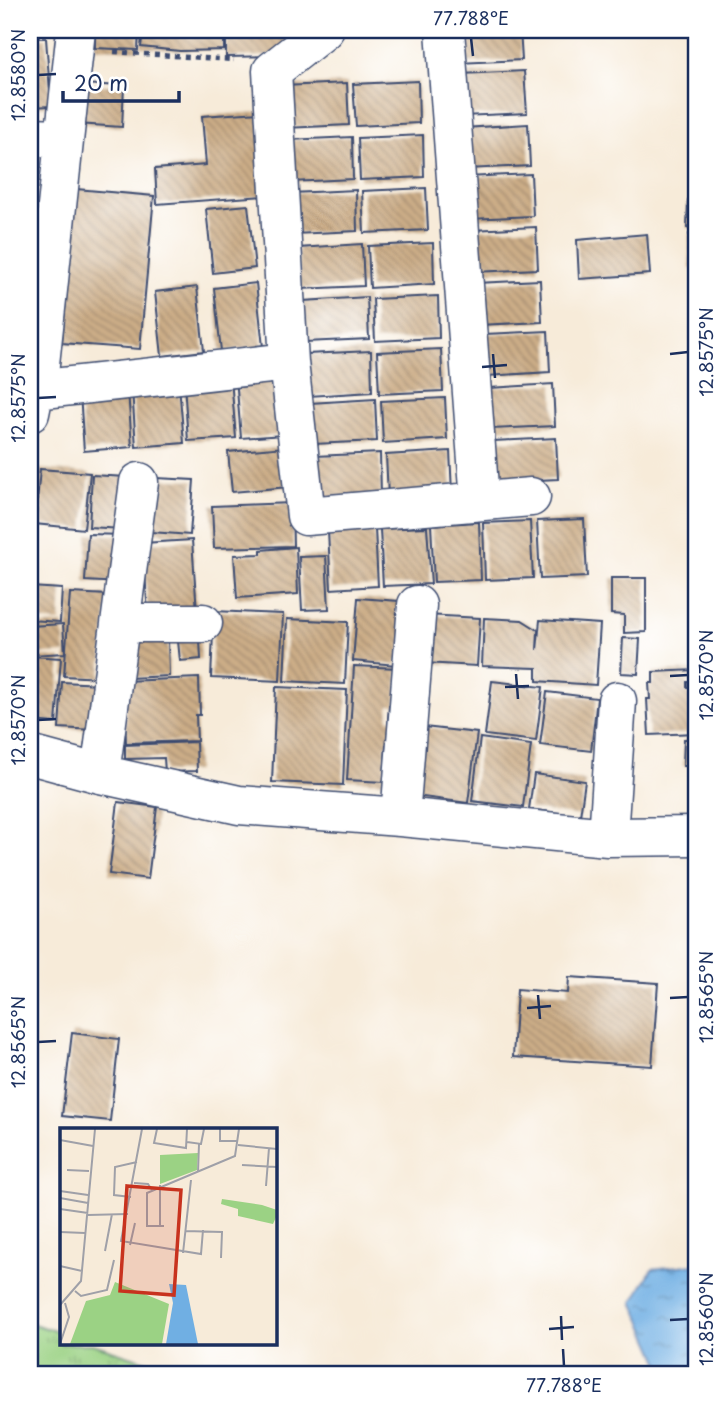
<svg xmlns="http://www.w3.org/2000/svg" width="726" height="1405" font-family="'Playpen Sans',sans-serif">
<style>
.grass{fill:url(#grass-tufts);stroke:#5b8071;stroke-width:2}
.water{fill:url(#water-ripples);stroke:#466fa0;stroke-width:2}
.building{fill:url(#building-back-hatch)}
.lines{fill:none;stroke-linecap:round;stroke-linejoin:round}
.street-casing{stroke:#3c4b70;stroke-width:41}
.path{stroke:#3c4b70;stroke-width:4.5;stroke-dasharray:5 5;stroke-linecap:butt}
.street{stroke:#fff;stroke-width:38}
.ticks{fill:none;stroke:#1b2f5e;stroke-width:2.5}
.inset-road{fill:none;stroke:#9fa0a8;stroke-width:2}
.view{fill:#c8321e;fill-opacity:0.15;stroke:#c8321e;stroke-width:3.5}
.inset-edge{fill:none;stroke:#1b2f5e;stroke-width:3.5}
.neatline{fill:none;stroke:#1b2f5e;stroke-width:2.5}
.ticks-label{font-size:18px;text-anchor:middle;fill:#1b2f5e}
</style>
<defs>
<pattern id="grass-tufts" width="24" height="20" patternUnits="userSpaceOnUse" patternTransform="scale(1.75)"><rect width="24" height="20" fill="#9bd284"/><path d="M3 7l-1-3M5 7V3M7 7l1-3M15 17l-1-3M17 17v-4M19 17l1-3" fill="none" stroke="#7eab6f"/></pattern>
<pattern id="water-ripples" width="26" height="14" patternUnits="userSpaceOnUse" patternTransform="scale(1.75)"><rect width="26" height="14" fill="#70afe3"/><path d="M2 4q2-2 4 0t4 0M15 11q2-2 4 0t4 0" fill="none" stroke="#5b8fbb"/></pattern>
<pattern id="building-back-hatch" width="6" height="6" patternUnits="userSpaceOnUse" patternTransform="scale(1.75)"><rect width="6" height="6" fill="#ccad87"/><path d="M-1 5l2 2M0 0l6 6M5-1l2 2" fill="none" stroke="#a58d72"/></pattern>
</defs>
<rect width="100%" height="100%" fill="#fff"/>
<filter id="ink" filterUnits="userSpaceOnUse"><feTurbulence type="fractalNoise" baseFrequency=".0143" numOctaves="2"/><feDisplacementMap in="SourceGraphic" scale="14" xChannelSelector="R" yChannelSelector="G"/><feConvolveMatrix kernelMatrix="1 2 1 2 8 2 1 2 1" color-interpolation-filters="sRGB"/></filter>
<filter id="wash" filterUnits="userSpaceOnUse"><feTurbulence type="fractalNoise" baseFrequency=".00686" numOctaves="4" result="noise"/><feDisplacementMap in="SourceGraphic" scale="28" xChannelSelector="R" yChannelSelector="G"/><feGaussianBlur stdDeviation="1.57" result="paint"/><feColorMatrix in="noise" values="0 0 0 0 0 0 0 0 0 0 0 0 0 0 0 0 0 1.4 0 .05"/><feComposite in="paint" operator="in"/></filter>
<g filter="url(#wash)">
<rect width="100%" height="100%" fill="#f7ebd9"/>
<path class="grass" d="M30 1323 61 1333V1344H93L188 1375H30Z"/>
<path class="water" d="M696 1264V1375H665L633 1302 652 1269Z"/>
<g id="blocks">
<path class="building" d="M95 30H139L138 50 95 48Z
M143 30H224V50L180 51 141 47Z
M226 30H314L277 56 226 57Z
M456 30H520L522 60 458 63Z
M30 38H46L51 106 30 107Z
M524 71 527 113 462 116 461 74Z
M418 81 419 123 356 126 353 84Z
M347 83 349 125 285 128 283 86Z
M79 84 124 86 122 127 77 124Z
M259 112 265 196 157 204 155 169 206 165 202 116Z
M528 124 530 166 466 169 464 128Z
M423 135 424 177 360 180 358 138Z
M352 137 353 179 290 182 288 140Z
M30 169H35L31 193H30Z
M531 174 533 216 469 219 467 177Z
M426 188 428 230 364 233 362 191Z
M76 189 154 196 140 349 62 343Z
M356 190 357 231 294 234 291 193Z
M688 200H696V228H687Z
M248 205 255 268 213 273 206 209Z
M536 227 538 269 474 272 472 230Z
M647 234 650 274 579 279 577 240Z
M689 234H696V268H690Z
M433 243 434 284 370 288 368 246Z
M362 244 364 286 300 289 298 248Z
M540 280 542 322 478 325 476 283Z
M256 283 263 347 221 351 214 288Z
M197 287 204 351 162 356 155 292Z
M438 296 439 338 375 341 373 299Z
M367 297 369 339 305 342 303 301Z
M548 331 550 372 486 376 484 334Z
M441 349 443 391 379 394 377 352Z
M371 351 372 392 309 396 306 354Z
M279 375 283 435 241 438 236 377Z
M231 379 236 438 188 441 184 383Z
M553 384 555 426 491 429 489 388Z
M179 385 184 443 136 447 132 389Z
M128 390 132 447 84 451 80 394Z
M445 398 447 439 383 443 381 401Z
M375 399 377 441 313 444 310 403Z
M556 438 558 479 494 482 493 441Z
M285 447 288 487 232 492 228 452Z
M450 451 452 493 388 496 386 455Z
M380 453 381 495 318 498 315 456Z
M40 469 90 473 84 529 35 524Z
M92 475 126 477 123 529 89 527Z
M156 478 194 480 190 535 152 532Z
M292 503 293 546 214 548 212 506Z
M584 519 587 577 540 579 537 521Z
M530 521 533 578 485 580 483 523Z
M479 522 481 580 434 582 431 525Z
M427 527 431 584 383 586 380 529Z
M375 529 378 586 331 589 328 531Z
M88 534 124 535 121 583 85 581Z
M192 540 197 612 148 615 143 543Z
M296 547 298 594 237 598 234 555 261 554V550Z
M326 556 329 609 302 610 299 557Z
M611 578H646V632L624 633V615L611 614Z
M30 587 62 589 60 622 30 620Z
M70 593 108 595 101 678 64 676Z
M358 598 413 602 396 665 353 661Z
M214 611 283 614 280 681 211 678Z
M426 615 480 618 477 666 424 663Z
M484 618 522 620 538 630 537 650 540 620 600 624 596 685 537 681V668L482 666Z
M287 619 348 622 345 684 284 681Z
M63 624 65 653 30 655V626Z
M623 638 640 639 638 674 621 673Z
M168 639 169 676 129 678 128 640Z
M200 640 201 659 180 661 178 641Z
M30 656 61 658 56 723 30 721Z
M354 666 398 668 396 705H389L388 719 405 720 404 745H386L384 782 347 780Z
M696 670V682H687V687H696V733L649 735 647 699H650L649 683H653V672Z
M199 678 200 715H196L197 741 126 743 124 681Z
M492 681 543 687 536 741 485 735Z
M62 682 99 684 95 730 59 728Z
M276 687 347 690 343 785 272 782Z
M547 692 597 698 591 751 540 745Z
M424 727 477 733 468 803 415 796Z
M480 738 531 745 523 807 472 801Z
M684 739H696V766H683Z
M196 742 197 771 165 772 164 758 125 759V745Z
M534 774 585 781 580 816 529 809Z
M118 802 157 807 148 879 109 874Z
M569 977 658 983 652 1066 513 1057 517 989 568 993Z
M72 1033 119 1039 110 1121 62 1116Z"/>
</g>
</g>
<g filter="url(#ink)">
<use href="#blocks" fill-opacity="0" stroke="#3c4b70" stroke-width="2"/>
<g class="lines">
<g class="street-casing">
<path id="street" d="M324 30 272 71 289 362 306 516 531 497
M445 30 480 501
M30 137 63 138
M35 390 289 362
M30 413 40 364 76 30
M120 623H203
M30 755 100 774 239 805 400 817 608 837 696 836
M100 774 139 482
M400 817 417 605
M608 837 617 701"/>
</g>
<path class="path" d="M114 52 234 60"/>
<use href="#street" class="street"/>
</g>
</g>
<path class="ticks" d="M471 38 473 56M38 75 56 74M493 354 495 378M670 354 688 352M482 367 507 365M38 398 56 397M516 674 518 699M670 676 688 675M505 687 529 686M38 720 56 719M538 995 540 1019M670 998 688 997M527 1008 551 1006M38 1042 56 1041M561 1316 562 1340M670 1320 688 1319M549 1329 574 1327M563 1349 564 1366"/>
<g transform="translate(60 1128)">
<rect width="217" height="217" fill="#f7ebd9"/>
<path d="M138 25 137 42 100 56V27ZM162 71 202 77 217 82V87L213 96 178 88V81L161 76ZM55 154 109 176 102 216H10L26 173 50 167Z" fill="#9bd284"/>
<path d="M109 156 126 157 138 216H106L113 175Z" fill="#70afe3"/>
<path class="inset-road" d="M82 1 61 113 141 126 143 102M97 1 94 15 126 20 127 1M160 1V13H178M0 12 33 18M127 14 141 16 144 1M178 17 217 21M182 37 217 39M7 42 29 43M138 44 139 16M74 55 88 56 92 62M100 57V98M206 58 209 20M0 63 28 67M71 69 54 67 55 39 77 34M0 70 28 75M0 81 28 85M28 87 68 86M104 98H87V65L175 28 179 1M125 103 162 104 161 130M0 104 25 105M70 117 75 95M45 123 52 86M123 125 131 52M0 138 22 143M15 163 21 168 47 162 54 132M0 177 21 153 35 1M0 216 9 189 5 175"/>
<path class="view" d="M67 58 121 62 114 167 60 163Z"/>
<rect width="217" height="217" class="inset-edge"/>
</g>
<rect width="726" height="1405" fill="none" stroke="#fff" stroke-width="77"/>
<path d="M63 91v10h116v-10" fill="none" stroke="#1b2f5e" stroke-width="3.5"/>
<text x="74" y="91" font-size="21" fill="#1b2f5e" stroke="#ffffff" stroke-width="5" paint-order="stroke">20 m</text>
<rect x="38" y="38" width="650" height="1328" class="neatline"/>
<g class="ticks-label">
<text x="471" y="25">77.788°E</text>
<text transform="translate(19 75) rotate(-90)" y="6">12.8580°N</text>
<text transform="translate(707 352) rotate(-90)" y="6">12.8575°N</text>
<text transform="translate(19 398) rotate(-90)" y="6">12.8575°N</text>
<text transform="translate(707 675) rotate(-90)" y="6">12.8570°N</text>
<text transform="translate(19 720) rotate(-90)" y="6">12.8570°N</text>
<text transform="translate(707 997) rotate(-90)" y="6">12.8565°N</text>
<text transform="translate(19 1042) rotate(-90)" y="6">12.8565°N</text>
<text transform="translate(707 1319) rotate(-90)" y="6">12.8560°N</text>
<text x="564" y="1392">77.788°E</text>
</g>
</svg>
